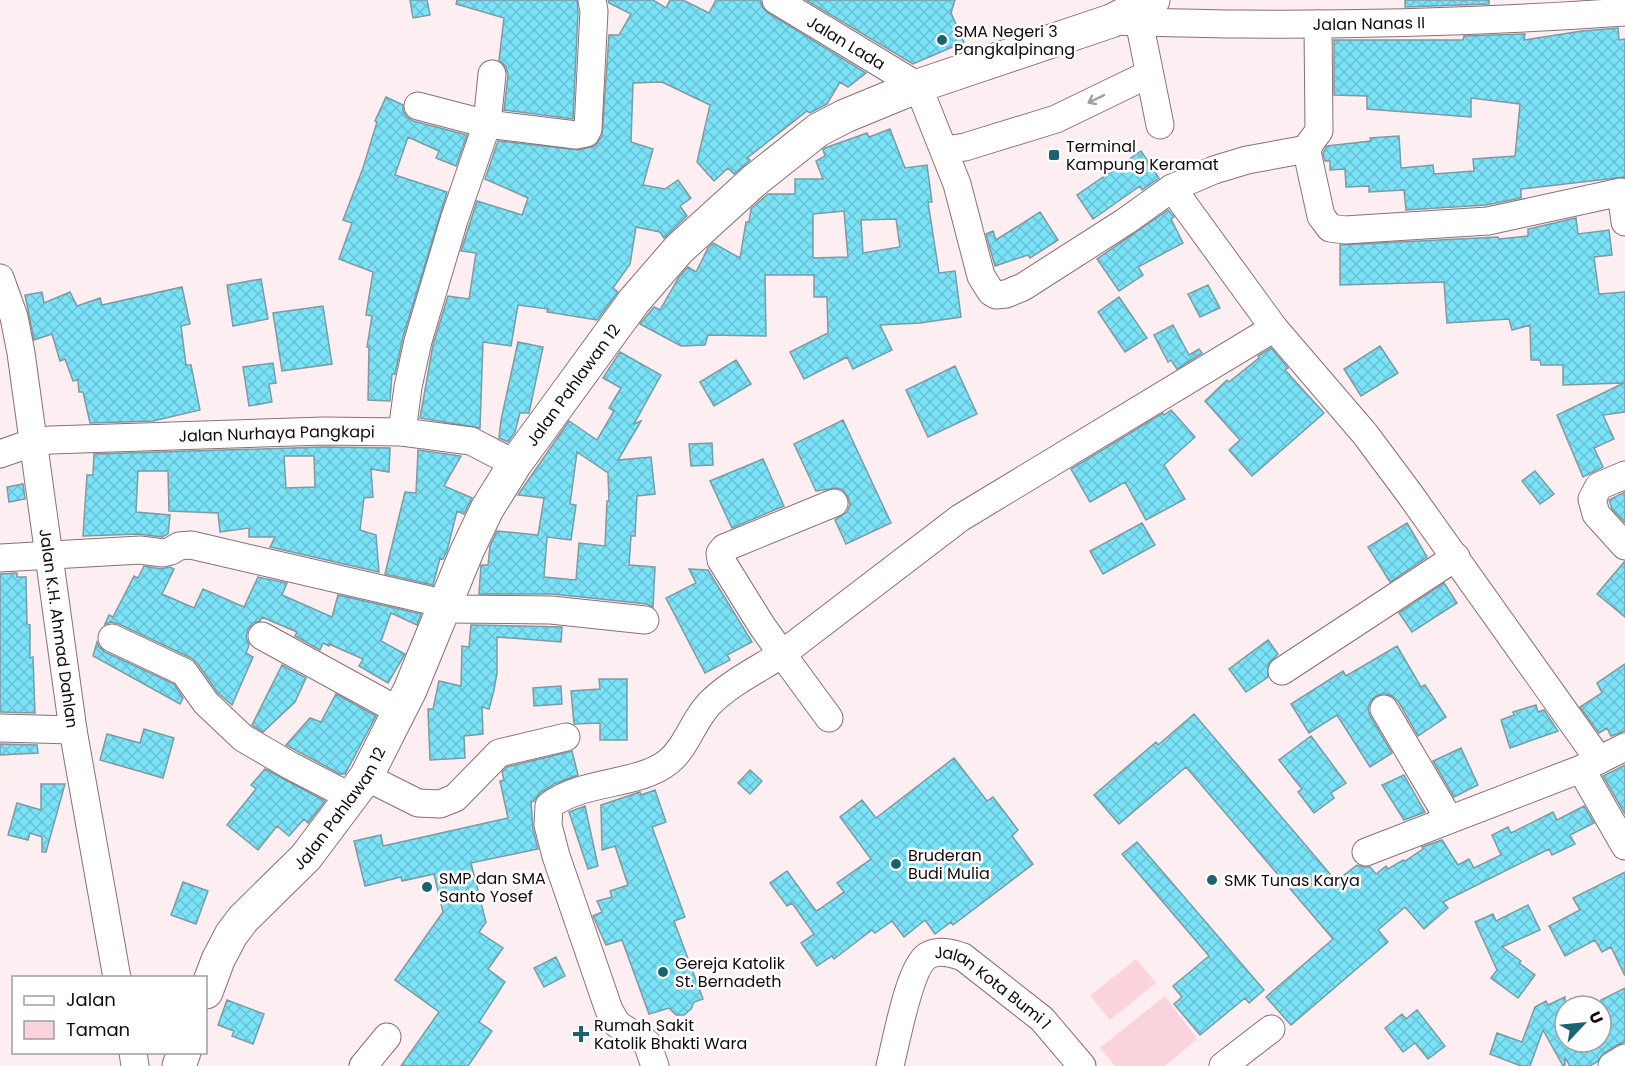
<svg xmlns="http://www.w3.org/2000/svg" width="1625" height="1066" font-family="Poppins,sans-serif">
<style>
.green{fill:#fad3dc}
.building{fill:url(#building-cross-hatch);stroke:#7c9ba2;stroke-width:1.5;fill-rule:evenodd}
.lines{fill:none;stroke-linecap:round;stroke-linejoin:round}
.minor-casing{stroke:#8b6f75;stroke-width:29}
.major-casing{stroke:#8b6f75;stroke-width:35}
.minor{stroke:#fff;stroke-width:27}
.major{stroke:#fff;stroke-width:33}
.oneway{stroke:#a19d9e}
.poi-dot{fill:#1a6471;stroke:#fff;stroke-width:2}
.labels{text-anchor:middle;stroke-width:5;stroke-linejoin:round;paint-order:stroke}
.street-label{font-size:16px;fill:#13090c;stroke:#fff}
.poi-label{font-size:16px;fill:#13090c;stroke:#fff;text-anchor:start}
</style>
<defs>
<pattern id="building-cross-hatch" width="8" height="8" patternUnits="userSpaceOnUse" patternTransform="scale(1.5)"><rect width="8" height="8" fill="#7ae3f8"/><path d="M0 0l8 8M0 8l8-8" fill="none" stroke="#69c1d3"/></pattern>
</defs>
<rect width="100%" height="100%" fill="#fceef1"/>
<path class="green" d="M1136 959 1156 983 1110 1020 1090 996Z
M1165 996 1197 1039 1165 1066H1115L1100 1048Z"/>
<path class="building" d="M410 0H427L430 15 413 18Z
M457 0H577L578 12 573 119 504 110 508 75 506 67 499 60 504 18 456 4Z
M608 0H653L666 8 670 0H683L709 13 716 0H760L763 8 768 13 866 73 848 87 840 82 827 104 810 113 807 111 747 158 750 160 734 174 728 168 714 181 697 162 710 105 662 82 633 83 631 142 653 149 643 185 665 189 678 180 691 198 680 206 687 216 664 238 660 232 636 227 630 264 613 288 618 292 597 320 547 312 548 309 518 305 511 346 483 342 480 428 420 418 433 345 448 296 469 299 476 253 461 251 477 201 522 215 528 198 485 179 498 141 579 150 595 146 602 136 609 35H619L631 14 609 3Z
M806 0H955L951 13 964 42 913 64Z
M1405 0H1489V4L1405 7Z
M1618 28 1619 40 1625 39V177L1521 189V198L1486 205 1406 210 1404 190 1369 192V186L1346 187 1345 169 1330 170V161H1325L1323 153 1327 146 1371 141 1370 138 1399 136 1401 168 1433 165 1434 174 1474 171 1473 159 1515 156 1520 104 1471 98V117L1367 109V96L1334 95V40H1463L1464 36 1525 34 1524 40 1582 31Z
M386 97 403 105V111L407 117 413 121 467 135 456 166 436 158 439 151 408 137 395 175 447 192 403 337 395 374H392L390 401 368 400 369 347H367L372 316 366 315 373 272 339 259 352 223 343 220 363 168 377 122 375 121Z
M890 129 905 168 927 165 932 202H928L939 273 955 271 961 317 920 323 880 325 892 350 853 369 847 357 804 379 790 352 828 333 827 297H814V275H765L766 336 708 335 705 345 681 346 640 324 654 307 660 310 679 277 688 267 696 272 708 248 713 243 740 258 746 222H749L751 209 768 194H795V179H823L816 161 825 156 823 150 825 148 867 133 869 137ZM844 211 848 257 813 258V214ZM896 219 900 247 863 253 861 220Z
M1141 151 1159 178 1142 190 1140 186 1093 219 1077 195Z
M1168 210 1174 217 1171 219 1183 243 1138 267 1143 275 1119 291 1097 259Z
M1040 212 1058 240 1030 258 1028 255 995 266 986 234 993 231 996 240Z
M1576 218 1578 234 1609 230 1612 255 1594 257 1599 294 1625 292V412L1603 415 1614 439 1594 448 1603 467 1583 477 1557 415 1624 383 1563 385V365H1541L1540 360H1531L1530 325 1512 330 1509 319 1447 323 1444 282 1340 285V245L1498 237 1499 239 1528 236V229Z
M261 279 268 319 233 326 227 285Z
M1208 285 1220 308 1200 317 1188 294Z
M182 287 190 324 181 326 186 365H191L200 410 153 421 90 423 83 392H79L78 380 73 381 65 359 60 361 52 334 34 340 25 295 42 292 44 303 70 292 77 306 100 298 102 305Z
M1119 297 1147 338 1125 352 1098 312Z
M323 306 332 364 282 371 273 313Z
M1173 325 1189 355 1199 349 1202 353 1177 369 1171 360 1168 362 1154 335Z
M518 342 543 347 529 413H520L515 432 508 442 499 438 501 420Z
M1380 346 1398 373 1361 396 1344 369Z
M1271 348 1288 368 1285 370 1324 413 1252 476 1229 450 1240 440 1205 401 1227 380 1229 382 1259 358 1258 356Z
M620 352 661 375 634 424 641 421 618 460 651 457 655 494 637 496 635 536H631L629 565 655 567 653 607 647 604 553 594H479L481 565H488L490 546 497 531 538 535 544 498 518 495 569 421 597 440 614 411 609 408 621 388 603 378ZM577 452 608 473 609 501H607L605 546 579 543 576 580 544 577 547 537 571 540 576 505 570 504Z
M736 360 751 384 714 406 700 382Z
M273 363 276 383 269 384 272 402 249 406 243 367Z
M955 366 977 414 928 437 906 390Z
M1171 410 1195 437 1164 465 1185 499 1146 520 1125 482 1090 502 1071 469 1163 413 1164 415Z
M843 420 891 523 846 544 835 520 847 512 850 505 848 497 843 490 837 488 816 491 794 444Z
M712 443 713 465 691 466 689 444Z
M324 447 390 448 389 472 371 469 373 497 364 498 360 530 376 535 379 572 270 547 275 537H249V528L220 532 218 513 169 511 168 471H138L136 512 170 515 168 534 162 537 139 534 83 536 87 475H93L94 454ZM284 456H314L315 487 286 488Z
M418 450 461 456 444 486 472 498 464 514 457 511 447 551 443 559 440 558 433 585 385 574 405 492 416 493Z
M763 459 784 506 732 528 710 481Z
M1535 471 1554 494 1540 504 1522 481Z
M23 484 25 499 9 502 7 487Z
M1625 492V523L1612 509 1609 500Z
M1142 523 1155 545 1103 574 1090 551Z
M1407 523 1427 557 1390 582 1368 547Z
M1625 561V617L1597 594Z
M144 566 161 569 170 567 174 569 162 594 194 608 203 589 244 607 258 577 287 583 282 595 332 617 338 595 421 614 417 625 391 613 381 641 405 654 388 683 359 666 363 659 329 644V646L323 643 320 650 295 636 297 632 262 617 260 621 253 623 248 629 246 637 249 645 246 653 253 657 232 705 218 693 197 663 191 658 119 624 111 622 105 624 109 615 113 617 134 576 138 578Z
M689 569 708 570 752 642 727 655 730 660 705 673 666 598 696 583Z
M17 573V577H26L27 624 30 625V658L33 657 35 713 0 712V574Z
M1444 583 1457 603 1412 632 1399 613Z
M471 625 562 627 561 642 497 637V673L494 690 489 709 482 707 483 734 464 736 465 758 430 760 428 709H433L439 681 461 686 462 646 469 647Z
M1268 640 1278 654 1268 664V677L1246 692 1229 669Z
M97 642 99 647 105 652 174 684 183 698 180 704 93 656Z
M1397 646 1421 687 1425 685 1446 717 1418 736 1398 701 1392 696 1384 693 1376 696 1370 702 1368 709 1370 716 1392 753 1370 767 1337 715 1309 733 1291 704 1343 671 1346 676Z
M1625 664V731L1611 736 1607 728 1599 733 1580 707 1602 693 1597 683Z
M282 665 306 678 295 702 263 732 252 725Z
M599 679H627V740H600V723L574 724 571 691 600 689Z
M561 686 562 704 534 706 533 688Z
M336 694 376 716 345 774H340L286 745 310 718 321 722Z
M1536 705 1538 712 1544 710 1558 731 1510 748 1501 720 1514 715 1513 712Z
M1194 714 1336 881 1357 865 1363 867H1370L1376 874 1386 866 1388 869 1403 860 1405 861 1423 849 1422 847 1442 840 1458 865 1469 859 1474 868 1501 855 1492 835 1508 827 1511 833 1553 812 1557 820 1584 806 1594 823 1570 835 1575 844 1552 855 1549 849 1443 902 1448 908 1424 929 1405 907 1378 930 1388 942 1291 1025 1266 997 1333 939 1186 767 1119 824 1094 795 1156 742 1158 745Z
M144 729 174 738 163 778 100 760 107 734 140 743Z
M1311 736 1346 783 1331 793 1334 798 1314 813 1298 792 1302 789 1279 760Z
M0 744 37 745 38 753 0 755Z
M1461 748 1478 785 1454 797 1433 761Z
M572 751 578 775 554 784 540 793 534 801 531 802 533 829 538 849 471 863 486 922 479 932 503 948 488 969 505 982 479 1022 492 1031 468 1066H401L439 1012 395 980 443 912 434 874 402 881 401 877 365 886 354 841 381 835 383 846 508 818 500 781 504 780 502 772 507 767Z
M954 758 987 801 993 797 1018 830 1012 836 1033 864 953 925 951 922 935 934 925 920 904 937 892 921 875 933 872 930 834 959 832 956 817 966 801 943 814 934 792 903 787 906 770 883 787 871 816 911 818 910 844 892 837 883 871 859 840 817 862 800 876 818Z
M1625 765V814L1603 776Z
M265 769 325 801 308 823 304 819 289 836 277 826 258 850 227 825 256 789 251 785Z
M750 770 762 781 750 794 738 783Z
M1404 775 1425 812 1404 820 1382 785Z
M41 784H65L46 852H42V837L30 833 28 840 8 835 17 803 41 810Z
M655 790 666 822 652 827 685 917 674 921 703 999 694 1002 691 1009 684 1015H676L669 1008 649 1014 622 940 606 945 593 916 602 912 597 901 612 897 610 891 628 885 615 846 602 850 601 805 640 792 641 795Z
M585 806 598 866 588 869 569 812Z
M1137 842 1264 990 1249 1003 1245 998 1200 1035 1174 1004 1182 997 1173 986 1209 956 1122 854Z
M1625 872V976L1611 947 1602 952 1595 940 1565 956 1549 926 1580 910 1573 898Z
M183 882 208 891 196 924 171 915Z
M1528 905 1540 930 1502 947 1521 961 1519 963 1535 975 1518 998 1491 978 1497 970 1475 922 1493 914 1496 921Z
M556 957 565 976 544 987 534 968Z
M1625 988V1042L1617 1045 1604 1053 1597 1062 1590 1066H1570L1565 1058V1066H1563L1543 1030 1530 1066H1521L1490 1054 1497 1033 1522 1042 1535 1007 1546 1001 1548 1005 1565 997V1042H1601V1000Z
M227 1000 264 1014 253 1044 232 1036 234 1031 218 1025Z
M1417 1010 1445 1046 1428 1059 1415 1043 1403 1052 1385 1028 1402 1014 1406 1019Z"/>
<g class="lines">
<g class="minor-casing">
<g id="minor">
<path id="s1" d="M776 0 918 86 957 184 981 276 991 292 996 295 1006 294 1023 287 1126 221 1172 188 1214 170 1247 160 1307 149"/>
<path id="s2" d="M1111 21C1155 22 1199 24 1243 24 1370 25 1498 21 1625 12"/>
<path d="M1139 21 1160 125"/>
<path d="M1318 24 1319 131 1310 143 1307 152 1321 216 1330 228 1345 230 1488 221 1621 192 1625 222"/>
<path d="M418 106 487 124 576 135 586 133 588 129 594 11 592 0"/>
<path d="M945 150 965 147 1056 119 1149 74"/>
<path d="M1172 188 1274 328 1365 434 1409 493 1599 760"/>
<path id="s3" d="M0 278 14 317 21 353 73 730 117 978"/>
<path d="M402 432 408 387 418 341 454 220 487 124 492 74"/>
<path id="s4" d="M0 454 34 442 51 440 324 431 402 432 471 441 515 464"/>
<path d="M1625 475 1599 486 1592 499 1596 514 1625 546"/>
<path d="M834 503 724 548 720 553 721 560 762 626 782 654 960 518 1274 328"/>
<path d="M0 558 140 550 163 553 171 551 179 546 191 545 446 604"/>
<path d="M444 609 551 610 645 620"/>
<path d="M262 636 399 711"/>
<path d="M112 638 184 672 206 703 243 738 291 766 351 797"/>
<path d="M1282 671 1456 557"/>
<path d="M1384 709 1449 819"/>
<path d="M0 728 73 730"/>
<path d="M1585 767 1625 747"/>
<path d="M366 777 418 803 440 804 455 798 499 753 566 737"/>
<path d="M1366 852 1581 769 1625 846"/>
<path d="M133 1052 135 1066"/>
<path d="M363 1066 387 1037"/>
<path d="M655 1066 647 1043 617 1024 609 1010 556 856 548 825 549 806C581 780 638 786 668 762 687 747 693 720 710 703 730 683 759 669 782 654L829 718"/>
<path id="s5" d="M890 1066C896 1043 909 968 927 956 938 949 952 953 963 957L1042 1019 1082 1066"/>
<path d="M1223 1066 1271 1029"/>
<path d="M1612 1066 1625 1058"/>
</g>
</g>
<g class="major-casing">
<g id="major">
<path id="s6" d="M206 992 218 960 231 935 243 919 306 857 366 777 410 690 467 551 487 509 515 464 634 301 679 249 755 180 818 130 845 116 918 86 1111 21 1153 0"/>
<path d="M179 1066 184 1052"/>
</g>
</g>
<use href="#minor" class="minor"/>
<use href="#major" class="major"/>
</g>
<defs><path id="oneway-shaft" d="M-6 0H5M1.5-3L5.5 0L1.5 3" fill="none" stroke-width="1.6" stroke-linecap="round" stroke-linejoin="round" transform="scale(1.5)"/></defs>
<use class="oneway" href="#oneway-shaft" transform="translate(1096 99) rotate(154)"/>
<g class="poi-dot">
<circle cx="942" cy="40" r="6"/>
<rect x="1048" y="149" width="12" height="12" rx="3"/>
<circle cx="896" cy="864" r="6"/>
<circle cx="1212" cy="880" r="6"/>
<circle cx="427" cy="887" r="6"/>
<circle cx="663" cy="972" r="6"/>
<path d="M578 1025h6v6h6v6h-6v6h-6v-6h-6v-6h6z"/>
</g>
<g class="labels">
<g class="street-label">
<text dy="6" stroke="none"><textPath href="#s2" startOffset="258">Jalan Nanas II</textPath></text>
<text dy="6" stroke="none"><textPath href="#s1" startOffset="82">Jalan Lada</textPath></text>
<text dy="6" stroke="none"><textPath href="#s6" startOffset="716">Jalan Pahlawan 12</textPath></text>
<text dy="6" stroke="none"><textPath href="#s4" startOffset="279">Jalan Nurhaya Pangkapi</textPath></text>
<text dy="6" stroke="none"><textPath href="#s3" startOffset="356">Jalan K.H. Ahmad Dahlan</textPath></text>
<text dy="6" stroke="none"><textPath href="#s6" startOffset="230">Jalan Pahlawan 12</textPath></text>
<text dy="6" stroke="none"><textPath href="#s5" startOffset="195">Jalan Kota Bumi 1</textPath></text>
</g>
<g class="poi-label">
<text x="954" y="37">SMA Negeri 3<tspan x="954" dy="18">Pangkalpinang</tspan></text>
<text x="1066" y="152">Terminal<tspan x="1066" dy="18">Kampung Keramat</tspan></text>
<text x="908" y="861">Bruderan<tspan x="908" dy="18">Budi Mulia</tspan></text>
<text x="439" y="884">SMP dan SMA<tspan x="439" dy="18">Santo Yosef</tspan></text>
<text x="1224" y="886">SMK Tunas Karya</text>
<text x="675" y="969">Gereja Katolik<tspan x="675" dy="18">St. Bernadeth</tspan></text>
<text x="594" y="1031">Rumah Sakit<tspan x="594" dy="18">Katolik Bhakti Wara</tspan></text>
</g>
</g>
<rect x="12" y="976" width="195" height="78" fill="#ffffff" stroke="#a19d9e" stroke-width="1.5"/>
<rect x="24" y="996" width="30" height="9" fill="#ffffff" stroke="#a19d9e" stroke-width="1.5"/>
<text x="66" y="1006" font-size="18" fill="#13090c">Jalan</text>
<rect x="24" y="1021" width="30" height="18" fill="#fad3dc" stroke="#a19d9e" stroke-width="1.5"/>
<text x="66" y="1036" font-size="18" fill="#13090c">Taman</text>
<g transform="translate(1583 1024) rotate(64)"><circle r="28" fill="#ffffff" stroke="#a19d9e" stroke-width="1.5"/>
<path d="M0-4.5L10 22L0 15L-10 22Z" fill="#1a6471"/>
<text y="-9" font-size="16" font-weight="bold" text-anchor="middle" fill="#13090c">U</text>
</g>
</svg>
